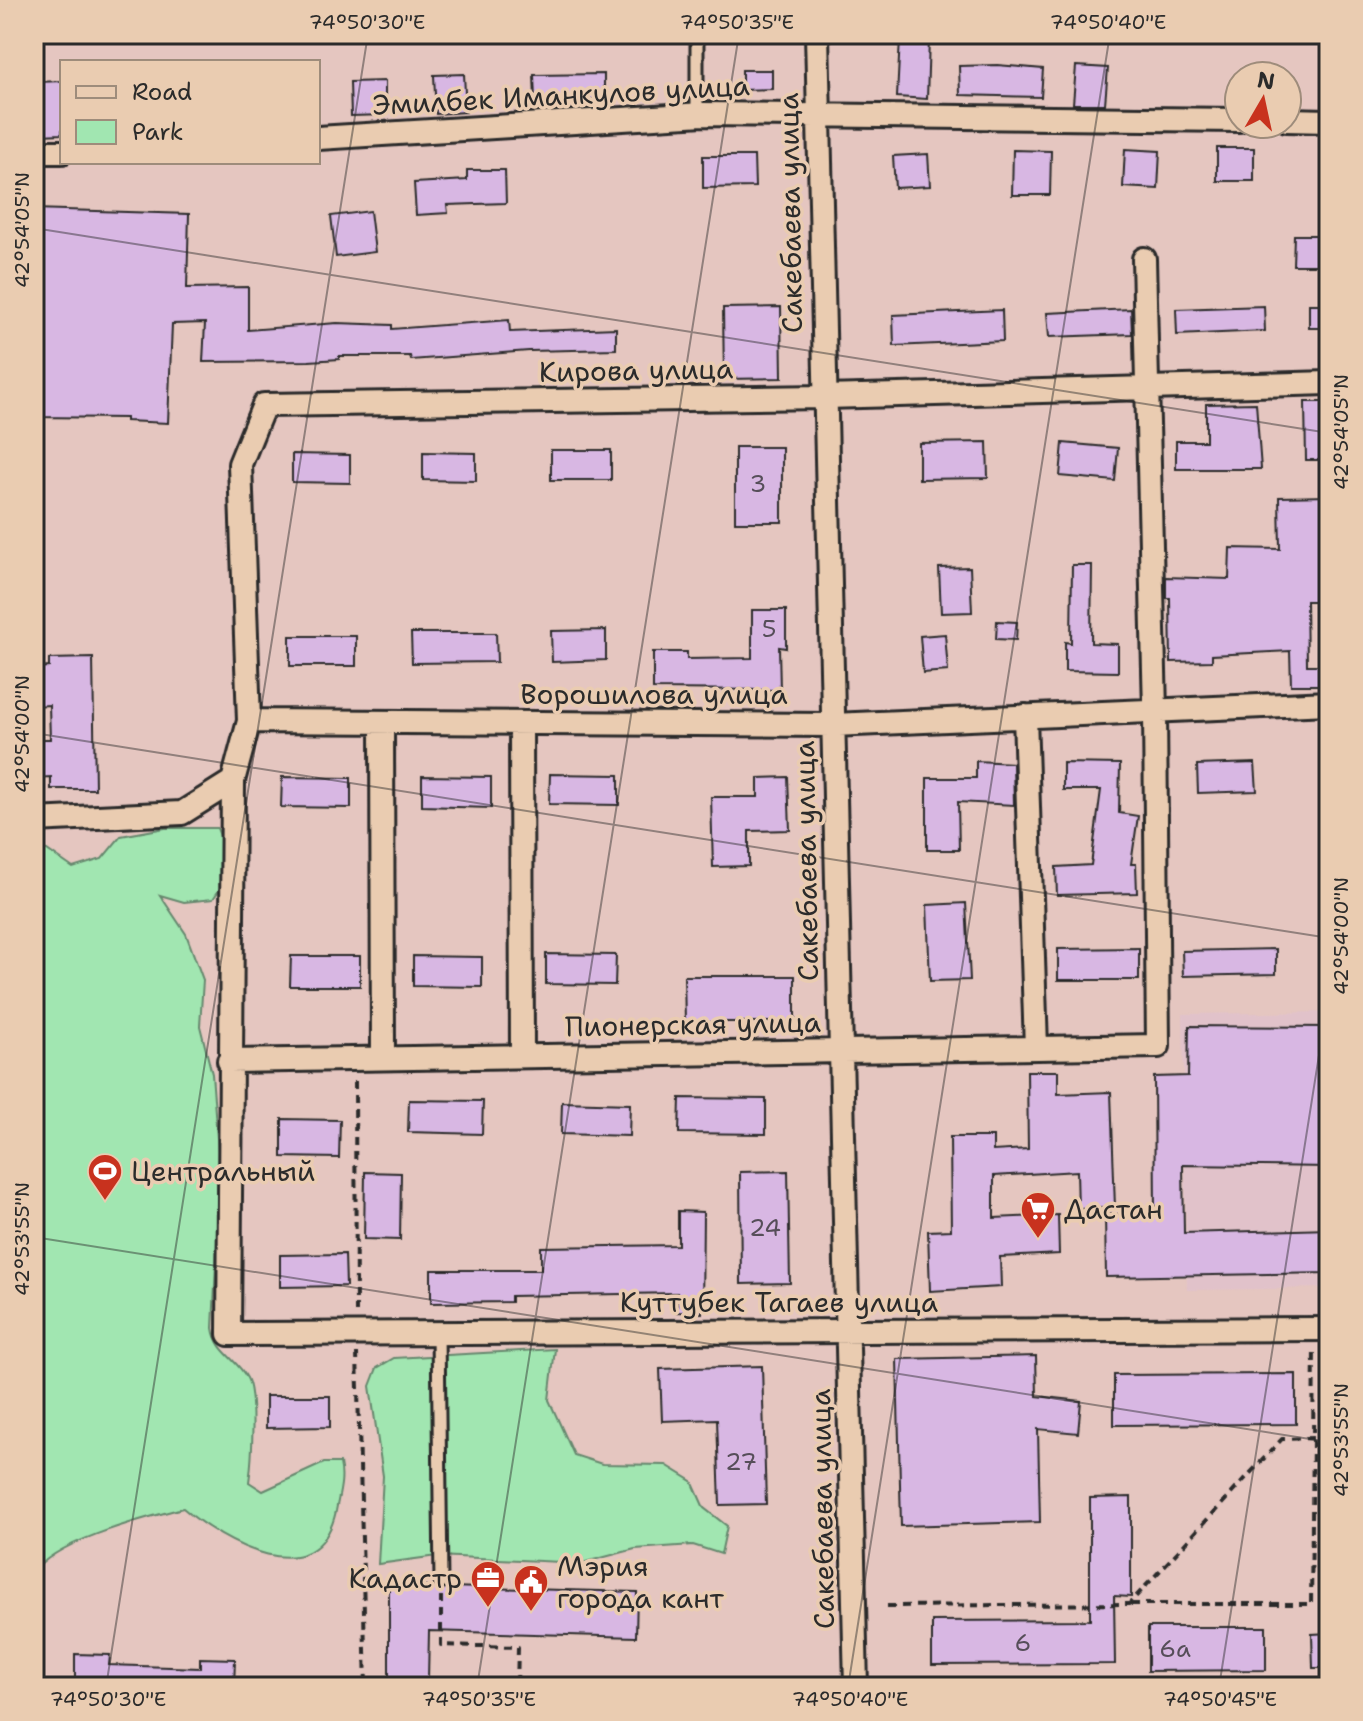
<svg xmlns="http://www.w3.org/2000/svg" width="1363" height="1721" font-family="'Shantell Sans',sans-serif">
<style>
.built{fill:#e1c2ca}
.green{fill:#a1e6b1;stroke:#66886e;stroke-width:2}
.building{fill:#d8b7e3;stroke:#2b2b2b;stroke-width:2}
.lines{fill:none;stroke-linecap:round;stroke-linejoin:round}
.lane-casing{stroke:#2b2b2b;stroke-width:17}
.street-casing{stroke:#2b2b2b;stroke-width:28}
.path{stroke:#2b2b2b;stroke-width:4;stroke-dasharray:8 6;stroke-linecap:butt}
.lane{stroke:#eaccb1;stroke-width:11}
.street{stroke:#eaccb1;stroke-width:22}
.ticks{fill:none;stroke:#2b2b2b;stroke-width:2;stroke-opacity:0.45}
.labels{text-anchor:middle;stroke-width:7;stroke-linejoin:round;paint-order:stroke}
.number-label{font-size:24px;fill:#564e59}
.street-label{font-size:28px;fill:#2b2b2b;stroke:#eaccb1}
.poi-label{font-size:28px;fill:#2b2b2b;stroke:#eaccb1;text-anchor:start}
.neatline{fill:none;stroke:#2b2b2b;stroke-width:3}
.ticks-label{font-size:20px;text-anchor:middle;fill:#2b2b2b}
</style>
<rect width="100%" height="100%" fill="#e5c6c0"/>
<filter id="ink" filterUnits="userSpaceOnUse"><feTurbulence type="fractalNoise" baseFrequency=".0125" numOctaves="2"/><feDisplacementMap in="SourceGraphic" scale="16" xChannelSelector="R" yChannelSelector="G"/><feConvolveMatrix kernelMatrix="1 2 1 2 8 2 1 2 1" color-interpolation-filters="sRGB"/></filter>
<g filter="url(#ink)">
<path class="built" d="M1329 1012V1288L1187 1290 1183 1014Z"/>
<path class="green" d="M165 828H217C228 854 232 875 213 899L184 902 160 895 186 934 203 980 200 1026 212 1074 220 1177 213 1328C216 1352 236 1358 247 1378 256 1394 252 1462 249 1482L263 1491 324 1463H340C344 1480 339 1494 336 1511 317 1596 223 1543 183 1508 146 1518 53 1541 34 1573V848L47 850 73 868 102 859 121 836Z
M555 1349 549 1400 574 1455 602 1464 666 1465 692 1481 704 1508 727 1526 721 1554 693 1545 635 1549 582 1563 437 1556 378 1564 383 1476 370 1386 377 1368 394 1358Z"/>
<path class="building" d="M900 38 929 39 927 99 897 97Z
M997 65 1043 69 1041 97 960 95 959 66Z
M1076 66 1108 68 1105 104H1073Z
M742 70H772V89L742 90Z
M464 74 466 112 436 114 434 75Z
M604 74V99L535 100 534 75Z
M62 81V134L40 135 37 82Z
M385 81V115L351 116 350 82Z
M1217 148H1254V181H1217Z
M1125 149 1160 151 1158 189 1123 187Z
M1013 150 1051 151 1050 195H1012Z
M928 154 930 186 895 188 893 156Z
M703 156H754L755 187 703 188Z
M467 170H505L506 203 447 205 448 213 416 215 414 183 467 180Z
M34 209 189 214 187 288 248 287V330L337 323 392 325V329L509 320 510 332 616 328V349L529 351 411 360 410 356H339V359L309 361 203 362 205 323 172 324 168 423 126 421V418L34 417Z
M370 211 375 252 336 257 331 216Z
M1294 235H1320L1319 265H1293Z
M1309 304H1329V328H1309Z
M1264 306 1265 331 1177 335 1176 309Z
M781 307 782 378 724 379 723 308Z
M1131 309 1132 334 1049 337 1047 313Z
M1002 310 1003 341 894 346 893 315Z
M1305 402H1329V460H1306Z
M1256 403 1261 469H1176V441H1206V404Z
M987 442 988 478 919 479V443Z
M1063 443 1118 448 1115 481 1060 476Z
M735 447H782V522H735Z
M551 450H611V480H551Z
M423 452 476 453V481L423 480Z
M292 454 350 455V483L292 482Z
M1329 496V601H1306L1307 665H1329V685H1291L1290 651 1212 655V661L1171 662 1170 598H1166V577L1229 579 1230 548 1280 549 1279 497Z
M1072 565H1092L1091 643 1118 644V672L1065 671V642L1071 643Z
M970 567 972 612 941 613 939 568Z
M752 610H786V648L779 647 780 690 653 689V652H687V659L752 658Z
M997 621 1017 622 1016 640 996 639Z
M606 630V660L552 662 551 631Z
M411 633H496L497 662 412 663Z
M945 634 948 671 923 673 920 636Z
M290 636H356V666H290Z
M93 658 95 789H51V777L34 778V739H50L49 705 34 706V668L49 667V659Z
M976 761 1013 763 1014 805 958 802 959 850H927V778H976Z
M1063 763 1120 764 1119 813 1138 816 1131 864H1136L1137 893 1057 895 1056 867 1091 865 1101 790H1063Z
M1255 763 1257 791 1198 793 1197 765Z
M550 774 619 775V805L549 804Z
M422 776 491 777V808L422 806Z
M282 777 351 778V808L281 807Z
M788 777 790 830 749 831V866L713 867 711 797H758V778Z
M966 903 970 980 930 981 927 905Z
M1139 948V980H1058V949Z
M1276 949V974L1183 976 1182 951Z
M546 954 616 955 615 985 546 984Z
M291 956H360V986H290Z
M413 956 482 957V987L413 986Z
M684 976H795V1022H685Z
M1189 1026 1329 1027V1167L1183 1165 1184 1233 1329 1229V1273L1106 1277 1105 1214H1155L1154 1077 1188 1076Z
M1027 1071H1058V1094L1111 1092 1115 1208 1078 1209 1077 1171 994 1176V1218L1058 1215 1059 1254 1000 1257 1001 1287 930 1291 928 1231 951 1230 950 1137H993V1151L1028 1149Z
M680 1098 766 1099V1134L679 1133Z
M409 1100 483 1101 482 1134 408 1132Z
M562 1102 630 1104 629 1136 561 1134Z
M282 1119 340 1120 339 1158 282 1157Z
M788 1171 790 1283 741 1284 740 1172Z
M365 1172 401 1173 400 1240 364 1239Z
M678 1211 703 1212 702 1313 677 1312V1293L511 1296V1302L431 1303V1270H541V1247L678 1245Z
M345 1254 346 1286 280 1287V1255Z
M1036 1356 1037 1396 1081 1401 1078 1433 1038 1429 1040 1522 901 1526 897 1359Z
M762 1366 766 1504 720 1505 717 1419 662 1421 660 1369Z
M1296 1374V1424L1114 1425V1375Z
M266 1396H330V1427L266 1428Z
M1131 1497V1597L1114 1596 1115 1664 932 1665V1621L1090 1620V1498Z
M389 1586H434L440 1590 448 1587 637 1592 636 1637 429 1631 428 1680 389 1679Z
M1148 1627H1266V1670L1148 1671Z
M1329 1633V1668H1313L1312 1634Z
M75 1654 110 1655 109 1665 200 1668V1658L235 1659 234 1687 75 1683Z"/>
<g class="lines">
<g class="lane-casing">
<path id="lane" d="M664 34H666
M697 34V114
M438 1333 441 1582"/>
</g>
<g class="street-casing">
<path id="street" d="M817 34 856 1687
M1287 120 1329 121
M318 138 703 114 1239 120
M34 152H62
M1025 716 1036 1048
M249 721 240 464 264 405 825 397 1329 383
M382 722 383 1058
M521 723 522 1056
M233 781 229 1334 1329 1329
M34 820 182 813 233 781 249 721 833 725 1329 703
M229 1061 1158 1046 1155 711 1144 259"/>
</g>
<path class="path" d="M355 1081 356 1312
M357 1353 366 1687
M441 1596V1645L518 1647 517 1687
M1131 1604H1311L1313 1438
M887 1606 1129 1604 1282 1439 1313 1438 1314 1348"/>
<use href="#lane" class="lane"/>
<use href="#street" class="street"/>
</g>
</g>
<path class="ticks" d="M34 228 1329 433M34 733 1329 938M34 1237 1329 1442M106 1687 368 34M477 1687 739 34M848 1687 1110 34M1219 1687 1329 992"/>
<defs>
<g id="stadium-pin" transform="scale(1.8)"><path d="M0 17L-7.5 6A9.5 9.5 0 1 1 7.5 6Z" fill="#c8321e" stroke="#eaccb1"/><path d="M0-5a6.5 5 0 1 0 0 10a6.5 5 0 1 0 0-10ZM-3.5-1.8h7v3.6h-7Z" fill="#fff"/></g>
<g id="supermarket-pin" transform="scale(1.8)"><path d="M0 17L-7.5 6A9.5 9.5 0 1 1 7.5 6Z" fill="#c8321e" stroke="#eaccb1"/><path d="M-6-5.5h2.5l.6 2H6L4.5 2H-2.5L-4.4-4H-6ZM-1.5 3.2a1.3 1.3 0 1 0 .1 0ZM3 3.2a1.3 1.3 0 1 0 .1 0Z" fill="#fff"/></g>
<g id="office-pin" transform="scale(1.8)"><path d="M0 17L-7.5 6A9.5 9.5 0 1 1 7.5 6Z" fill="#c8321e" stroke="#eaccb1"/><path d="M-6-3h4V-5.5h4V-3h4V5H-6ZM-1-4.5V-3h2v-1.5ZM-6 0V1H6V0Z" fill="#fff"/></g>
<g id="civic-pin" transform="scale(1.8)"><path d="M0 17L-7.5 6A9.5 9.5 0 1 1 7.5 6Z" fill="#c8321e" stroke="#eaccb1"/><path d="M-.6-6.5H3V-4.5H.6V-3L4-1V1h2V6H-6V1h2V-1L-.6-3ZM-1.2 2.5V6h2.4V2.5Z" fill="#fff"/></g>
</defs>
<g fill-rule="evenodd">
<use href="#stadium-pin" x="105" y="1171"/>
<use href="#supermarket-pin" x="1038" y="1209"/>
<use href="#office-pin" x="488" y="1578"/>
<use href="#civic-pin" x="531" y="1582"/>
</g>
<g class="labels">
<g class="number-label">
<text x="758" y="492">3</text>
<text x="769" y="637">5</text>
<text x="765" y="1236">24</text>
<text x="741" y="1470">27</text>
<text x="1023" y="1651">6</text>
<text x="1175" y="1657">6а</text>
</g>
<g class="street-label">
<text transform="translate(561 95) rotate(-3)" y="10">Эмилбек Иманкулов улица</text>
<text transform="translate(790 213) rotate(-91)" y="10">Сакебаева улица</text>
<text transform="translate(636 370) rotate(-1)" y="10">Кирова улица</text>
<text x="654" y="704">Ворошилова улица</text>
<text transform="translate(806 861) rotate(-91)" y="10">Сакебаева улица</text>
<text transform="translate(693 1024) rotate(-1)" y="10">Пионерская улица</text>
<text x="779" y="1312">Куттубек Тагаев улица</text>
<text transform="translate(822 1509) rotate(-91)" y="10">Сакебаева улица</text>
</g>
<g class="poi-label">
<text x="131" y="1181">Центральный</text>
<text x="1064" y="1219">Дастан</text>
<text x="557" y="1576">Мэрия<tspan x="557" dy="32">города кант</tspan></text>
<text x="462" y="1588" text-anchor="end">Кадастр</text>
</g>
</g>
<rect width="1363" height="1721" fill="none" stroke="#eaccb1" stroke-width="88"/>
<rect x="60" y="60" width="260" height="104" fill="#eaccb1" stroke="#9e8c7b" stroke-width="2"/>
<rect x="76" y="86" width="40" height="12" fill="#eaccb1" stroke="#9e8c7b" stroke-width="2"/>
<text x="132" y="100" font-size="24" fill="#2b2b2b">Road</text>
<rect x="76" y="120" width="40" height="24" fill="#a1e6b1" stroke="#9e8c7b" stroke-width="2"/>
<text x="132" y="140" font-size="24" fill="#2b2b2b">Park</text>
<g transform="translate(1263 100) rotate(9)"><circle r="38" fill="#eaccb1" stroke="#9e8c7b" stroke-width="2"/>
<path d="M0-6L14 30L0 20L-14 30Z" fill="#c8321e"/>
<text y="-12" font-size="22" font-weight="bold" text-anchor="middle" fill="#2b2b2b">N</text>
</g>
<rect x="44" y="44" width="1275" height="1633" class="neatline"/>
<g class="ticks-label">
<text x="367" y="29">74°50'30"E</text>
<text x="737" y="29">74°50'35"E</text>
<text x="1108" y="29">74°50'40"E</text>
<text transform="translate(22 230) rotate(-90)" y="7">42°54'05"N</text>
<text transform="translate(1341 432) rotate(-90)" y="7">42°54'05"N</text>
<text transform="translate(22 734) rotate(-90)" y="7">42°54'00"N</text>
<text transform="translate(1341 936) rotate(-90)" y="7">42°54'00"N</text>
<text transform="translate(22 1239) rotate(-90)" y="7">42°53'55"N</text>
<text transform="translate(1341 1440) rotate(-90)" y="7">42°53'55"N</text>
<text x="108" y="1706">74°50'30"E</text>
<text x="479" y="1706">74°50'35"E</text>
<text x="850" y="1706">74°50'40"E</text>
<text x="1220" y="1706">74°50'45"E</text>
</g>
</svg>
